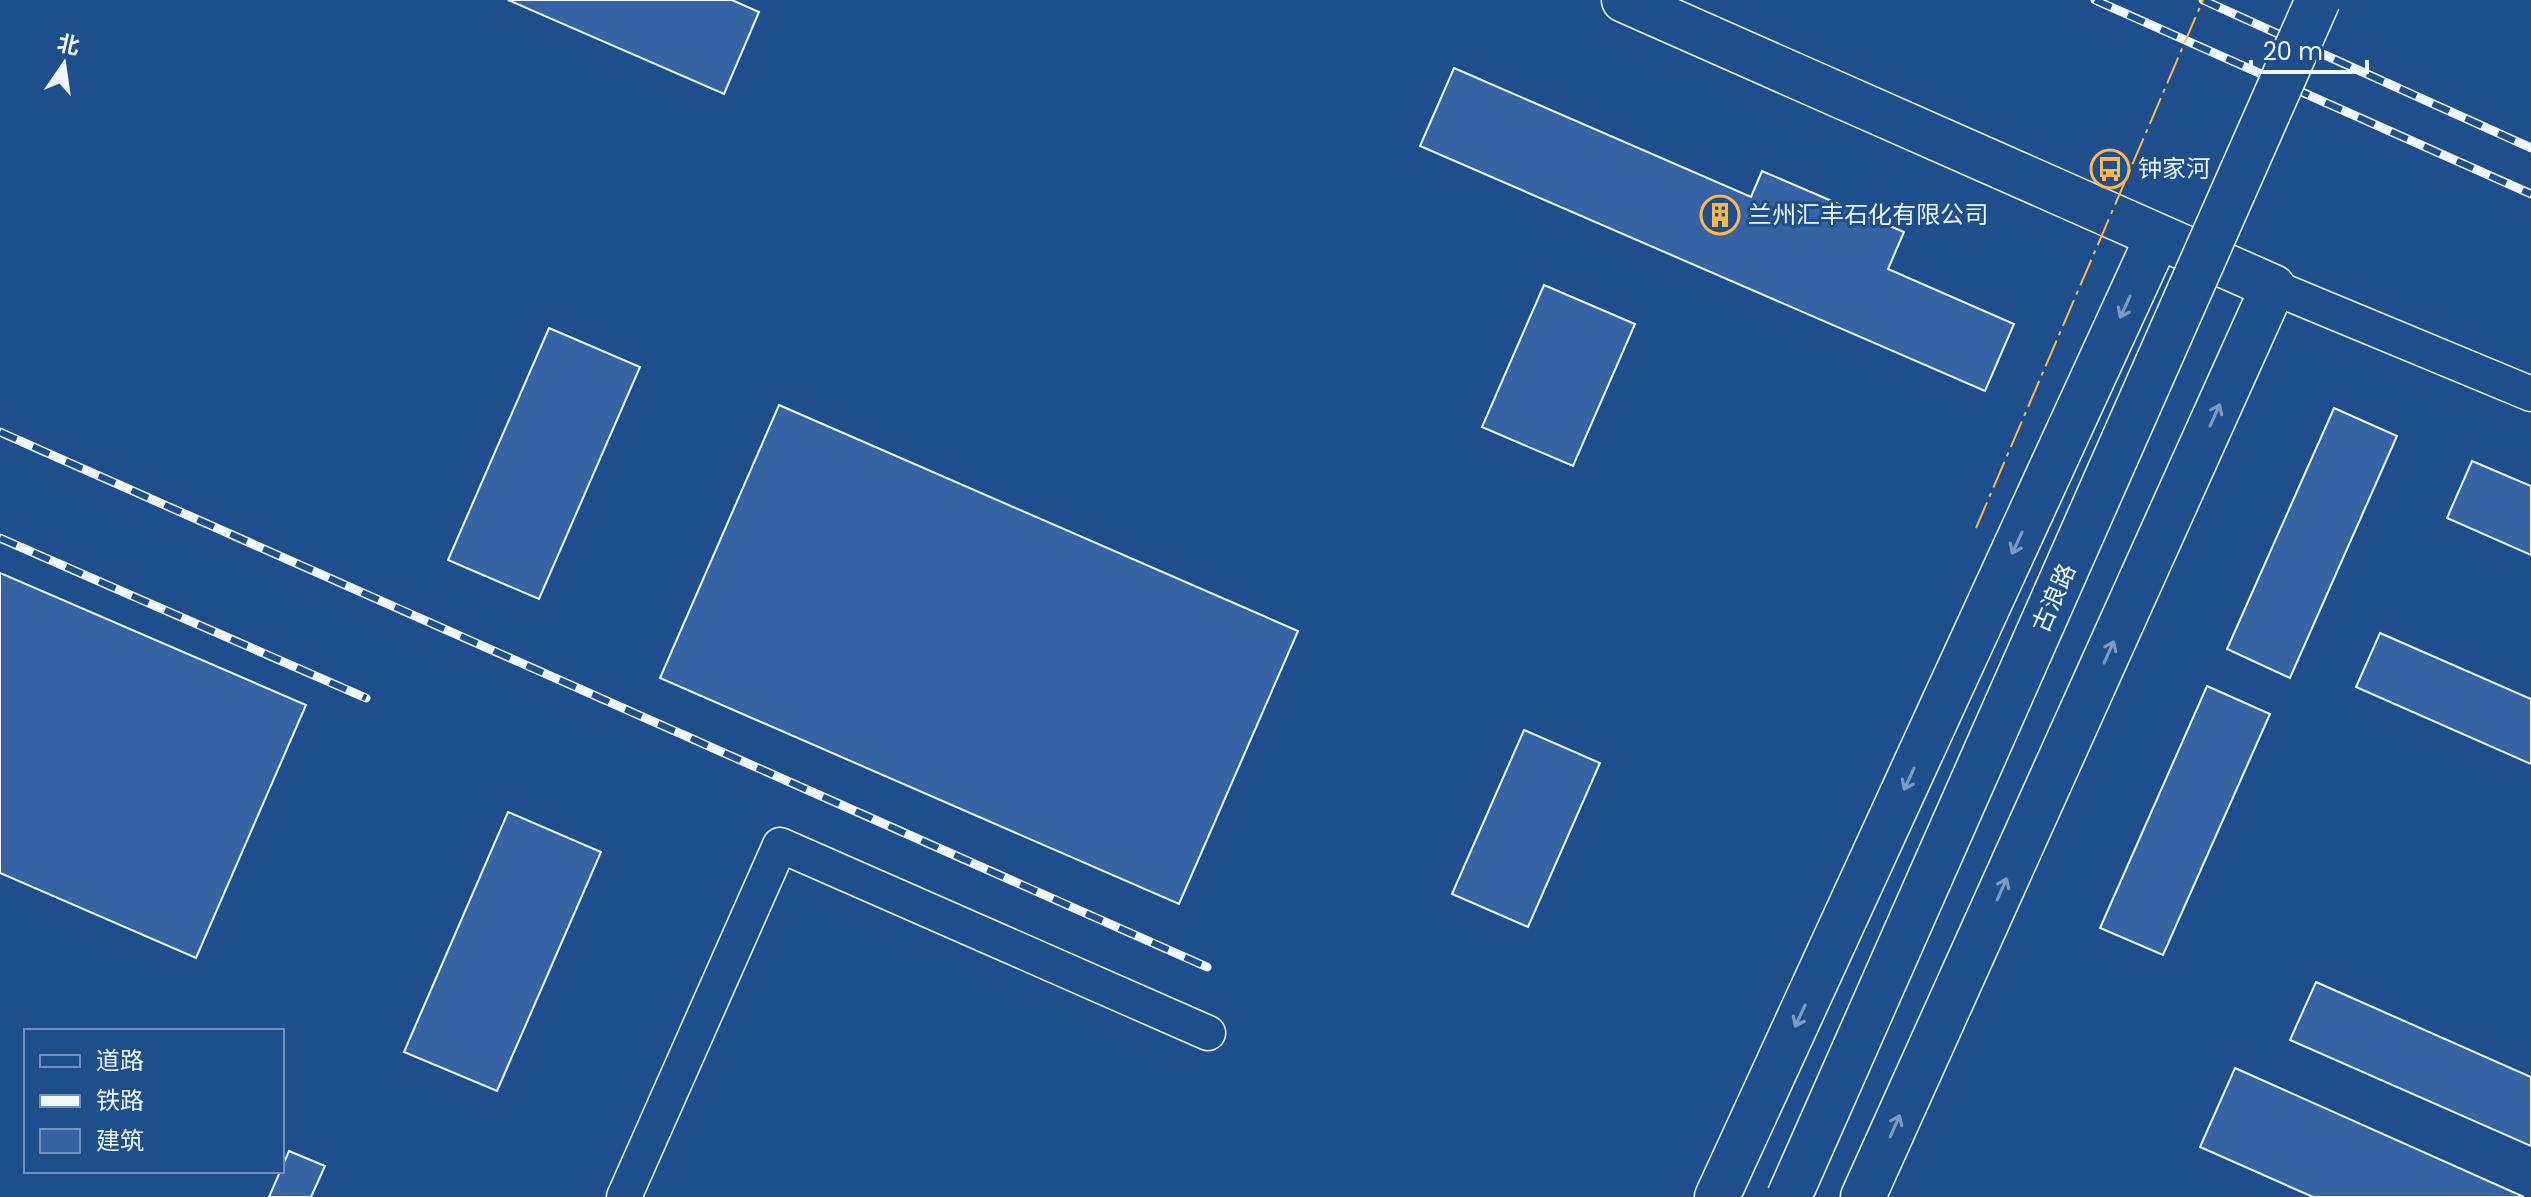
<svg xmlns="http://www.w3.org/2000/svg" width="2531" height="1197" font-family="Poppins,'Noto Sans SC',sans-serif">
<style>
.building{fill:#3563a3;stroke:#f2f6ff;stroke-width:2}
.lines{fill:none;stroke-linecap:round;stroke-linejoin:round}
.street-casing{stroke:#f2f6ff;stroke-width:37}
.secondary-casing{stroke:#f2f6ff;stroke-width:47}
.street{stroke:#1f4e8c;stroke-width:34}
.secondary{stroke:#1f4e8c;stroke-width:44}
.rail-casing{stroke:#f2f6ff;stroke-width:9}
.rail{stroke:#1f4e8c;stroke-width:6;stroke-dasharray:18;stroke-linecap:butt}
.secondary-bridge-casing{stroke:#f2f6ff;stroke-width:47;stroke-linecap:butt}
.secondary-bridge{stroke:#1f4e8c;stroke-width:44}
.power{stroke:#ffb74d;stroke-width:2;stroke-dasharray:28 6 4 6;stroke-linecap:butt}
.oneway{stroke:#7e9ac0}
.labels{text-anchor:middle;stroke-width:6;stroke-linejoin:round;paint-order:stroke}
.poi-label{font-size:24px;fill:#f2f6ff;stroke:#1f4e8c;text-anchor:start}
.street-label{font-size:24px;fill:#f2f6ff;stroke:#1f4e8c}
</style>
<rect width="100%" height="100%" fill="#1f4e8c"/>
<path class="building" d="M508 0H732L759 12 724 94Z
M1454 68 1751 197 1762 171 1904 232 1888 269 2014 324 1985 391 1420 146Z
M1544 285 1635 324 1573 466 1482 427Z
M549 328 640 367 539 599 448 560Z
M779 405 1298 631 1179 904 660 678Z
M2334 408 2397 436 2290 678 2227 649Z
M2472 461 2531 486V555L2447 518Z
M0 573 306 705 196 958 0 873Z
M2380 633 2531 699V764L2356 687Z
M2207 686 2270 714 2163 955 2100 928Z
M1524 730 1600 763 1528 927 1452 894Z
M508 812 601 852 497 1091 404 1052Z
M2316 982 2531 1077V1146L2290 1040Z
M2235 1068 2524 1197H2313L2200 1147Z
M289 1151 325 1166 311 1197H269Z"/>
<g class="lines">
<g class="street-casing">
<path id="street" d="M2273 287 2531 394
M624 1197 780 845 1208 1033"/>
</g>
<g class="secondary-casing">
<path id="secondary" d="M1624 0 2273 287 1863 1197
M1717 1197 2158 236"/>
</g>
<use href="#street" class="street"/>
<use href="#secondary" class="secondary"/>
<g class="rail-casing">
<path id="rail" d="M2095 0 2531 194
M2203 0 2531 148
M0 432 1207 967
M0 538 366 698"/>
</g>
<use href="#rail" class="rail"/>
<g class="secondary-bridge-casing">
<path id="secondary-bridge" d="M1789 1197 2318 0"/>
</g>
<use href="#secondary-bridge" class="secondary-bridge"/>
<path class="power" d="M1976 528 2203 0"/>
</g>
<defs><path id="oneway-shaft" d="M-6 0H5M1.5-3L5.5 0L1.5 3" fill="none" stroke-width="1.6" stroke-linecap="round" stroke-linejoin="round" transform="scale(2)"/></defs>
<g class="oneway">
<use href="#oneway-shaft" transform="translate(2125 307) rotate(115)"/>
<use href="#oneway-shaft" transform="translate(2215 415) rotate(-66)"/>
<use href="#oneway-shaft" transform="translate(2017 543) rotate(115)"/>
<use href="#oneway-shaft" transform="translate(2109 652) rotate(-66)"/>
<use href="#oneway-shaft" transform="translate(1909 779) rotate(115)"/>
<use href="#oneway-shaft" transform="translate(2002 889) rotate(-66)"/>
<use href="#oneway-shaft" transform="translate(1800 1016) rotate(115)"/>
<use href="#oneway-shaft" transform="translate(1895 1126) rotate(-66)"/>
</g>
<defs>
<g id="bus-ring" transform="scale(2)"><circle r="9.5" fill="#1f4e8c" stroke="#ffb74d" stroke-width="1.5"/><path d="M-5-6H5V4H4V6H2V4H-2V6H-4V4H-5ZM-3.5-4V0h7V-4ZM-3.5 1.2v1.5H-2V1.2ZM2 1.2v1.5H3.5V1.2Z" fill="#ffb74d"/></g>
<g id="building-ring" transform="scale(2)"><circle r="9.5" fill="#1f4e8c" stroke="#ffb74d" stroke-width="1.5"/><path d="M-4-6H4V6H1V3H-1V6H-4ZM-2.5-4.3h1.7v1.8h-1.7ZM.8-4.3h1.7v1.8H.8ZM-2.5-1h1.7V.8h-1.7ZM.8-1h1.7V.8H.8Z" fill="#ffb74d"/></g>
</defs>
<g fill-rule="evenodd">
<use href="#bus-ring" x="2110" y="169"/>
<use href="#building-ring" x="1720" y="215"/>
</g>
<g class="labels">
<g class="poi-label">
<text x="2138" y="177">钟家河</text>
<text x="1748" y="223">兰州汇丰石化有限公司</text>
</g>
<g class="street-label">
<text transform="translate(2054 598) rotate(-66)" y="8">古浪路</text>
</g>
</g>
<rect x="24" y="1029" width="260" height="144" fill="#1f4e8c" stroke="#7391ba" stroke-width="2"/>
<rect x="40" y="1055" width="40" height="12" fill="#1f4e8c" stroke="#7391ba" stroke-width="2"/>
<text x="96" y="1069" font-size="24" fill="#f2f6ff">道路</text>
<rect x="40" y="1095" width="40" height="12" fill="#f2f6ff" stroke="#7391ba" stroke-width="2"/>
<text x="96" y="1109" font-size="24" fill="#f2f6ff">铁路</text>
<rect x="40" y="1129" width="40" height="24" fill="#3563a3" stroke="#7391ba" stroke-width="2"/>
<text x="96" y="1149" font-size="24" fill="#f2f6ff">建筑</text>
<g transform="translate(64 64) rotate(13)" stroke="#1f4e8c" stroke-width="6" paint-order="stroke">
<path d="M0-6L14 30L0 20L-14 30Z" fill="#f2f6ff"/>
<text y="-12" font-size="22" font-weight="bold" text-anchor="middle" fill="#f2f6ff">北</text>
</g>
<path d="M2251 60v12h116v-12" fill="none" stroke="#f2f6ff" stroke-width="4"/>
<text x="2263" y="60" font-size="24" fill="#f2f6ff" stroke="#1f4e8c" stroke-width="6" paint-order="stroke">20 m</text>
</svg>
